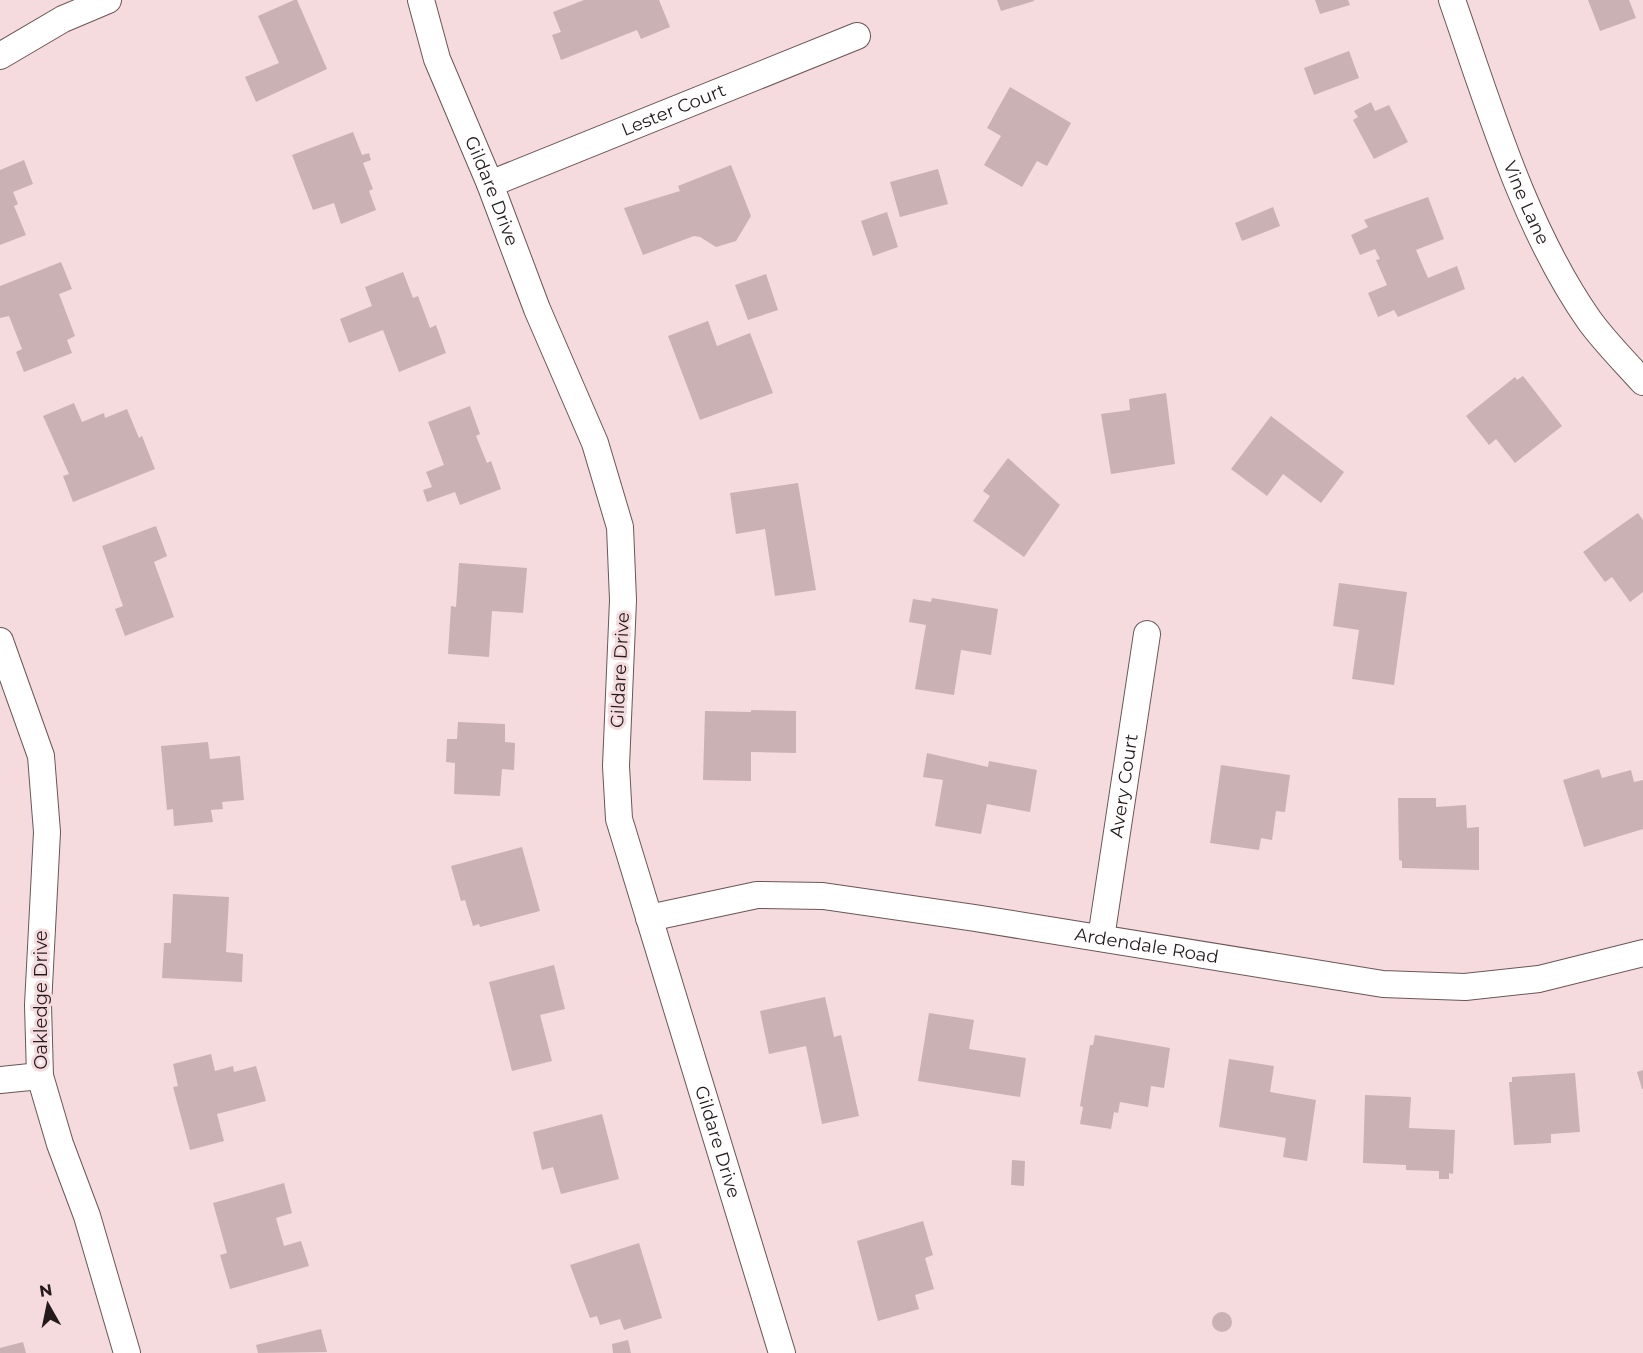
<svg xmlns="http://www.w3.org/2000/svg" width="1643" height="1353" font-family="Montserrat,sans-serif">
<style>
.building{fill:#cab1b3}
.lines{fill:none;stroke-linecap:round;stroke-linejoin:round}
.street-casing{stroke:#6b5657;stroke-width:28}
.street{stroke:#fff;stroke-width:26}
.labels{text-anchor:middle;stroke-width:6;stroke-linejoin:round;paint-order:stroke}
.street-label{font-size:18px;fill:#231a1b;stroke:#f5dbdd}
</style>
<rect width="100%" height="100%" fill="#f5dbdd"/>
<path class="building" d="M294 0H297L327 69 256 102 245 77 279 63 258 16Z
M584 0H659L670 27 641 39 637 30 561 60 552 35 561 32 553 12Z
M997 0H1034V1L1001 11Z
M1315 0H1348L1350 5 1320 14Z
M1588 0H1629L1636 18 1600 31Z
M1349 51 1359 78 1314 95 1304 68Z
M1010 87 1071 123 1047 166 1037 161 1022 187 984 165 1001 136 987 128Z
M1371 102 1375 111 1389 105 1408 142 1374 159 1353 120 1358 117 1354 111Z
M353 132 362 155 369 153 371 160 363 163 373 189 369 191 376 210 341 224 334 203 313 210 292 155Z
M24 160 33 184 13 192 18 204 14 206 26 235 0 245V170Z
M731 165 751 216 736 241 716 247 700 237 694 236 643 255 624 208 680 191 678 186Z
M938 169 948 204 900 217 890 182Z
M1428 197 1444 239 1416 250 1428 278 1457 266 1465 289 1398 317 1394 310 1378 317 1368 293 1387 285 1376 260 1380 259 1375 249 1360 255 1351 235 1368 227 1364 220Z
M1273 207 1280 226 1242 241 1235 223Z
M887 212 898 247 873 256 861 221Z
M61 262 72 289 59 294 75 336 67 340 72 353 24 372 16 352 22 349 9 316 0 318V286Z
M403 272 413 298 418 296 430 328 436 325 446 353 399 372 383 330 349 343 340 319 372 306 365 287Z
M766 274 778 310 748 320 735 285Z
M708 321 717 346 750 333 773 393 700 420 668 336Z
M1523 376 1562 426 1515 463 1496 439 1489 445 1466 416 1515 377 1517 380Z
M1166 393 1175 464 1111 474 1101 414 1130 410 1129 399Z
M74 403 82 422 104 413 105 418 127 409 139 438 142 436 155 469 73 502 63 476 69 474 43 416Z
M470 406 480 434 476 436 487 463 491 461 501 489 460 505 455 492 427 502 423 490 432 487 426 472 444 465 428 422Z
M1271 416 1344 472 1321 503 1283 474 1267 496 1231 469Z
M1008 458 1060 505 1024 557 973 521 990 496 983 491Z
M798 483 816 590 775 596 765 529 736 534 730 493Z
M1638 513 1643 520V592L1630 602 1612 577 1605 582 1583 552Z
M156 526 167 556 154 562 174 617 125 636 115 609 123 606 102 546Z
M459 563 527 568 523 613 492 611 489 657 448 654 451 606 456 607Z
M1339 583 1407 592 1394 685 1352 679 1359 630 1333 626Z
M932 598 998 609 991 655 961 650 954 695 915 689 926 625 909 622 913 599 931 602Z
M751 710 796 711V753L751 752V781L703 780 705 711 751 712Z
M458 722 505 724V742L515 743 514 770 502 769 500 796 454 794 455 763 446 762 447 739H457Z
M208 742 210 759 240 756 244 800 222 802 223 809 211 810 213 822 174 826 173 809 167 810 161 746Z
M927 753 988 767 989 761 1037 770 1030 812 987 804 981 834 935 826 943 780 923 777Z
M1221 765 1290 775 1285 812 1276 811 1272 840 1261 838 1259 850 1210 843Z
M1599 769 1602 778 1631 770 1634 782 1643 780V829L1584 847 1563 780Z
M1398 798H1436V807L1466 805 1467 828 1479 827V870L1402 868V861L1399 860Z
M522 847 540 911 480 927 479 924 473 926 465 900 461 901 451 866Z
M173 894 229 897 226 952 243 954 242 982 162 978 164 943H171Z
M554 965 565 1009 540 1015 552 1061 512 1071 489 982Z
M825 997 834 1037 841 1035 859 1116 822 1124 806 1046 769 1054 760 1011Z
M929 1013 974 1020 969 1049 1026 1058 1020 1097 918 1081Z
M1095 1035 1170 1048 1164 1088 1151 1086 1148 1107 1120 1102 1118 1113 1114 1112 1111 1129 1080 1124 1083 1107 1080 1106 1090 1045H1093Z
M211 1054 215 1071 233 1066 234 1072 256 1066 266 1101 217 1114 224 1141 190 1150 173 1087 178 1086 173 1064Z
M1229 1059 1274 1066 1270 1092 1316 1100 1307 1161 1283 1157 1286 1138 1219 1127Z
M1643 1070V1089H1642L1637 1072Z
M1575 1073 1580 1132 1551 1134V1143L1514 1145 1509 1082H1512V1077Z
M1365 1095 1411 1097 1409 1128 1455 1130 1453 1174 1449 1173V1179H1439V1171L1406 1170V1165L1363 1163Z
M602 1114 619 1179 561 1194 553 1167 542 1170 533 1132Z
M1012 1160 1025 1161 1024 1186 1011 1185Z
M284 1183 292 1213 276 1218 284 1246 301 1241 309 1266 230 1289 220 1255 227 1253 213 1203Z
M923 1221 933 1255 925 1258 934 1289 915 1295 919 1309 878 1321 857 1241Z
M639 1243 662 1318 624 1330 620 1319 600 1325 597 1316 590 1318 570 1265Z
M1212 1322a10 10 0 1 1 20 0a10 10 0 1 1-20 0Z
M321 1329 327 1352 258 1353 256 1345Z
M628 1340 631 1353H613L612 1344Z
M23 1342 26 1353H0V1348Z"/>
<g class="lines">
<g class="street-casing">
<g id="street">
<path id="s1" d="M421 0 437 59 490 184 537 309 595 443 620 527 623 600 616 766 619 819 782 1353"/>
<path id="s2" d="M1452 0C1489 106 1524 227 1589 320 1604 341 1625 362 1643 382"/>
<path d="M0 56 63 19 108 0"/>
<path id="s3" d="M490 184 857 36"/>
<path d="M0 641 41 756 47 832 38 1005 40 1076 60 1144 87 1216 127 1353"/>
<path id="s4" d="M649 918 757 895 823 896 975 918 1383 984 1465 987 1539 979 1643 953"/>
<path id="s5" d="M1101 938 1147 634"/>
<path d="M0 1080 40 1076"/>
</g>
</g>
<use href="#street" class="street"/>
</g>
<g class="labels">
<g class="street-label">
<text dy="6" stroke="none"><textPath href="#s3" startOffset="198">Lester Court</textPath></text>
<text dy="6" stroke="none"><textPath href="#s1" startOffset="204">Gildare Drive</textPath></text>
<text dy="6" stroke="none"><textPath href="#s2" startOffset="216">Vine Lane</textPath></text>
<text transform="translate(620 670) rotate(-87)" y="6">Gildare Drive</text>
<text dy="6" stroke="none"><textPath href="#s5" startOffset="154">Avery Court</textPath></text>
<text dy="6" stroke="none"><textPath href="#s4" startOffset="504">Ardendale Road</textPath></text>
<text transform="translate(41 1000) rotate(-90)" y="6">Oakledge Drive</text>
<text dy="6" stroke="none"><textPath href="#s1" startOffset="1194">Gildare Drive</textPath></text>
</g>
</g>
<g transform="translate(48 1305) rotate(351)" stroke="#f5dbdd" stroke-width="4.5" paint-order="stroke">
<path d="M0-4.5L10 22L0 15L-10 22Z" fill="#231a1b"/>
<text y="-9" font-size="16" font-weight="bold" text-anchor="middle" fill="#231a1b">N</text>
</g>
</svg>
